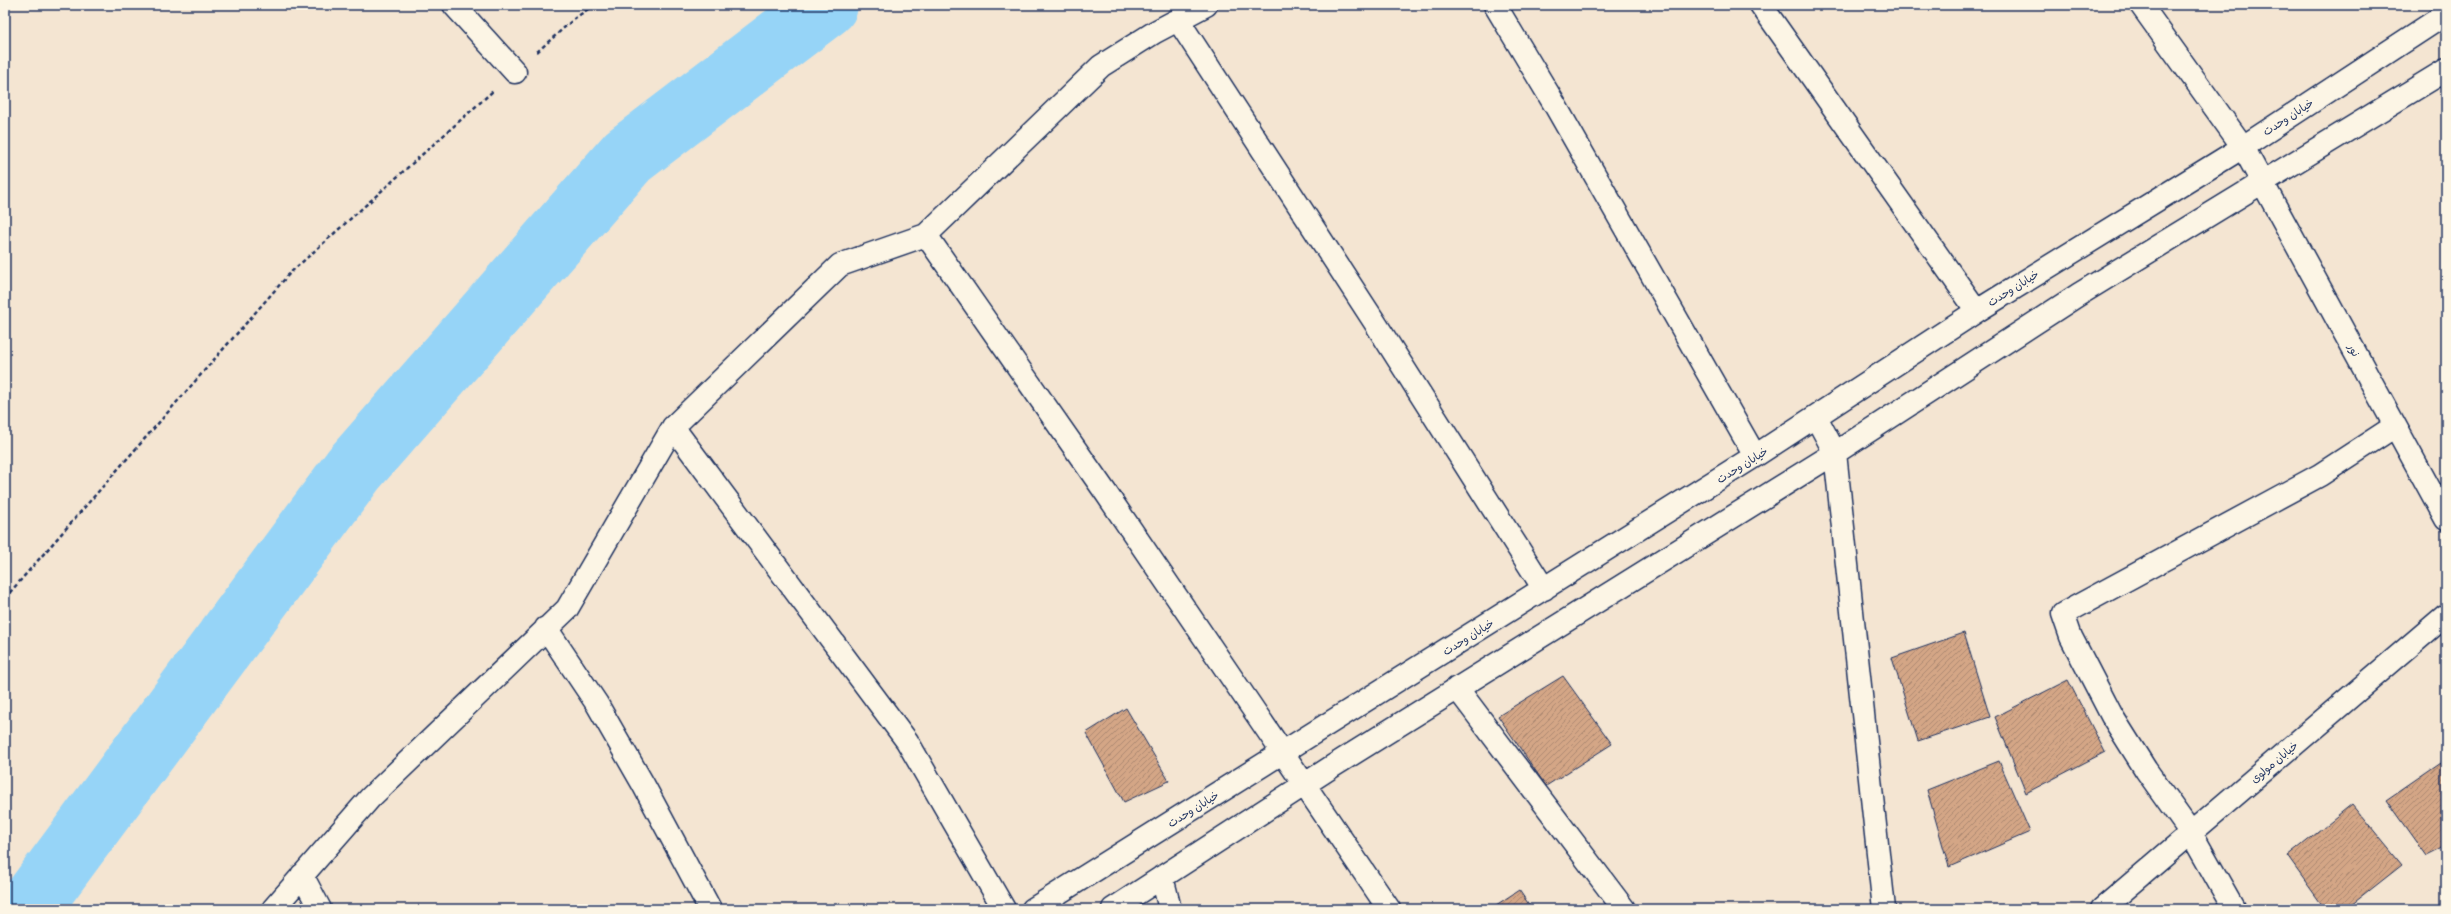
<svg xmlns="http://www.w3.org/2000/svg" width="2451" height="914" font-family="Delius,'Playpen Sans Arabic',sans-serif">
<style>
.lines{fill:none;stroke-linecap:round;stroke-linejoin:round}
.river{stroke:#96d4f7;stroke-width:64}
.building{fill:url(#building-hatch);stroke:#1b2f5e}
.minor-casing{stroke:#1b2f5e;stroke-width:25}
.path{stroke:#1b2f5e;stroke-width:2.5;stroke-dasharray:4 3;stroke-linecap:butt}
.minor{stroke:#fcf5e5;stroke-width:22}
.labels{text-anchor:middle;stroke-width:3.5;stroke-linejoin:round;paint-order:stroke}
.street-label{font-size:11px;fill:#1b2f5e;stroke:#fcf5e5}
</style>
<defs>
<pattern id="building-hatch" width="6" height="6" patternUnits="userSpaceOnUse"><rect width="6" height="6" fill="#d4a686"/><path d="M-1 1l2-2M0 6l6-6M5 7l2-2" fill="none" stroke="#ab8871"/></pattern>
</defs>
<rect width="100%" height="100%" fill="#f4e5d2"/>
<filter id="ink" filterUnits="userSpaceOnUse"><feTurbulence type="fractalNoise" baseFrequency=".025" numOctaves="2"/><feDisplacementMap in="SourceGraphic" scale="8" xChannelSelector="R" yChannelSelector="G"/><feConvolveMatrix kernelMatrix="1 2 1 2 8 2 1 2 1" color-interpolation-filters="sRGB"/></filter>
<g filter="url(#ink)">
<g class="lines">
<path class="river" d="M28 909 354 469 628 156 826 5"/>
</g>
<path class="building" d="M1964 633 1990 717 1918 741 1892 658Z
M1563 676 1612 744 1546 786 1498 716Z
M2068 680 2105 752 2026 793 1995 717Z
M1126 708 1169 781 1124 802 1086 733Z
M1999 761 2030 832 1949 867 1927 790Z
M2441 762 2446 768V846L2426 856 2386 800Z
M2352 804 2402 865 2346 909H2325L2287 856Z
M1519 890 1532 909H1490Z"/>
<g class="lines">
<g class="minor-casing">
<path id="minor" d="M454 5 515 72
M1495 5 1555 105 1755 456
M1761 5 1977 311
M2141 5 2243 147 2446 519
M1178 20 1374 321 1544 589
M926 235 1106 493 1389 909
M1816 417 1835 453 1884 909
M673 427 907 741 1004 909
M546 628 597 704 643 784 710 909
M1457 688 1624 909
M302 875 320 909
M1162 877 1170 909
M273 909 370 798 567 609 673 427 840 265 926 235 1101 66 1155 32 1206 5
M1033 909 1755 456 1977 311 2243 147 2446 14
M1113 909 1333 766 1835 453 2078 295 2446 70
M2102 909 2446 615
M2234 909 2191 833 2146 770 2112 716 2071 637 2063 614 2320 475 2395 426"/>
</g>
<path class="path" d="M537 52 575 18 594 5
M5 598 290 273 493 91"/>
<use href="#minor" class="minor"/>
</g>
</g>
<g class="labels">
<g class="street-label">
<text transform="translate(2288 117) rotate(-33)" y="4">خیابان وحدت</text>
<text transform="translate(2013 288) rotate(-32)" y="4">خیابان وحدت</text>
<text transform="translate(2354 350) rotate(61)" y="4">نور</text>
<text transform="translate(1742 465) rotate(-32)" y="4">خیابان وحدت</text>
<text transform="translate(1468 637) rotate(-32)" y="4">خیابان وحدت</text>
<text transform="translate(2274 762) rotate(-40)" y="4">خیابان مولوی</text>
<text transform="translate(1193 809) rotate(-32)" y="4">خیابان وحدت</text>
</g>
</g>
<rect width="2451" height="914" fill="none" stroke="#fcf5e5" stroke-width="20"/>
<rect x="10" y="10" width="2431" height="894" fill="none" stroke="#1b2f5e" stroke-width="1.5" filter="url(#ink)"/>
</svg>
